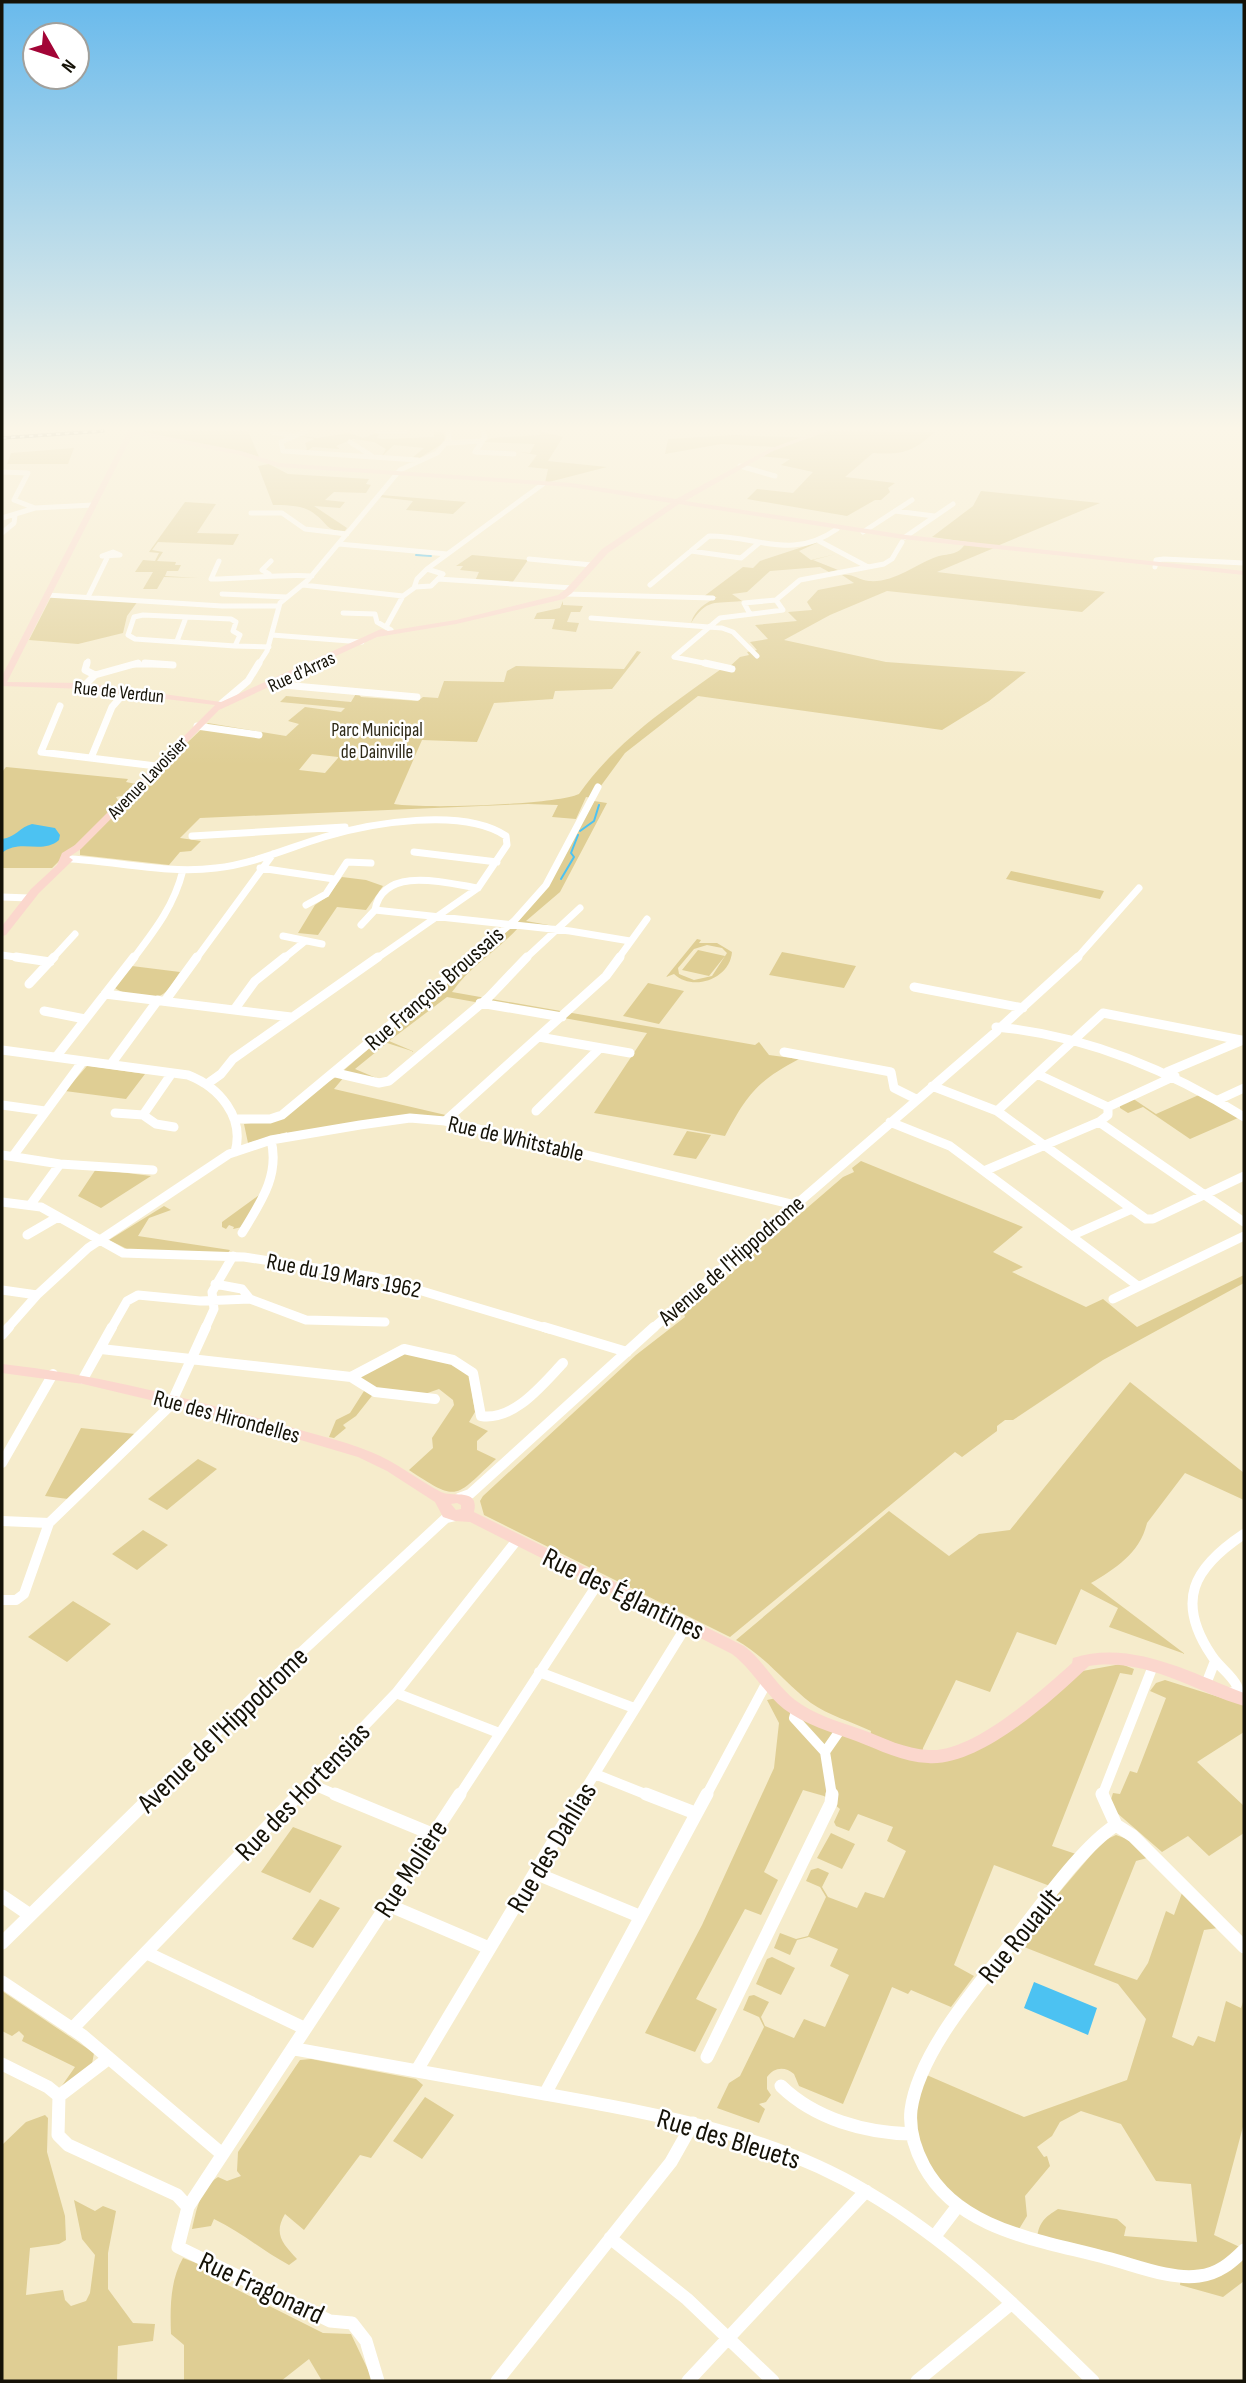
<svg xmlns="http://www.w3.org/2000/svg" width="1246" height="2383" font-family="'Sofia Sans Condensed',sans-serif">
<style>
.green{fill:#dfce94;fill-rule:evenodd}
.water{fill:#4cc2f2}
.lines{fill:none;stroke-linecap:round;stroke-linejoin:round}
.stream{stroke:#4cc2f2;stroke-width:2}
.street-far4{stroke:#fff;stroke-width:5}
.street-far3{stroke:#fff;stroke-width:7}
.street-far2{stroke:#fff;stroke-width:9}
.street-far1{stroke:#fff;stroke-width:10}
.street{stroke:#fff;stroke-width:13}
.secondary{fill:#fbd7cd;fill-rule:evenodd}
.rail-casing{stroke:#3a3627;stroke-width:3.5}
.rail{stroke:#fff;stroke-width:2;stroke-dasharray:4.5;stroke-linecap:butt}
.labels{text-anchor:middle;stroke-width:5;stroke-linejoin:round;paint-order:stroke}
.far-street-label{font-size:19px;fill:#151207;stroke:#fff}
.far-park-label{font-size:19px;fill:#2e2917;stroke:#fff}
.street-label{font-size:23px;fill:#151207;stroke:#fff}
.near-street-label{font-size:28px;fill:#151207;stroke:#fff}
</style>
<rect width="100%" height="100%" fill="#f6eccc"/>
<path class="green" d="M140 431H248L259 457 257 458Z
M434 431 444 433 445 442 418 459 412 458 424 448 394 445 382 456 386 449 374 442 353 439 336 446 340 449 313 447 304 453 307 449 305 443 314 439 299 436 317 438 349 433 363 438 379 432 377 438 383 439 434 437Z
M539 431 563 437 548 461 607 467 545 483 548 469 528 467 537 455 519 452 530 453 535 444 484 442 491 438 540 435Z
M825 431 935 432C912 452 903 455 873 453L845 477 895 483 888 488 890 492 881 500H875L847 516 747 499 757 489 793 493 813 472 781 465 790 459 760 456 775 447 721 444 665 454 668 439 735 435 810 438Z
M74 448 68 464H7L11 453Z
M269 464 288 474 369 479 366 484 371 485 366 493 334 492 325 500 345 502 340 508 314 506 347 528 344 532C324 529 329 525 316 515 305 505 287 505 273 505L258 466Z
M981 491 1100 503 997 546 932 537 973 506Z
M381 495 466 502 453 514 406 510 413 501 379 497Z
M185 502 216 504 197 533 239 534 233 545 158 542 152 550 163 552 157 561 176 562 175 565H181L178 571H167L165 576 198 578 164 577 157 589H143L153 572H135L143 560 155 561 159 553 149 552Z
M821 541 799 551 811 560 836 554 813 560 838 570 829 572 820 567 770 571 747 592 732 594 742 601C714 604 707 598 691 623 695 609 706 603 717 597H703L743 567 753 568 760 561Z
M965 544 994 548 937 572 1105 592 1082 612 887 591 830 615 784 640 886 662 1026 672 989 701 942 730 698 696 625 753 592 798 586 797 576 819 552 817 558 805 528 804 200 818 180 838 201 841 191 851 180 852 169 865 80 855V849L125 802 134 800 131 796 208 723 286 736 299 724 288 721 305 707 341 712 345 708 280 702 286 696 351 702 357 692 361 697 418 701 423 697 438 698 444 681 504 682 507 671 516 666 624 669 637 651 641 652 612 689 555 691 553 699 494 703 477 742 422 740 394 804C424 809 555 805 579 794 618 739 670 706 724 667L728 668 740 657 749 655 747 652 757 650 750 642 768 639 755 625 797 621 788 612 812 610 807 602 818 590 854 583 842 575C852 573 859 580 869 581 894 583 914 565 936 557 948 553 958 556 965 544ZM312 754 338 757V758L325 773 299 770Z
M472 555 528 560 512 583 475 581 479 572 460 570 463 566H456Z
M51 597 138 601 127 616 123 633 78 644 29 640Z
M563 601V605L583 606 580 612H571L567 622 579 623 576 632 552 629 555 619H534L537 613 560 608Z
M6 767 128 779 126 782 136 784 126 795 116 797 119 802 52 868H2V772Z
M594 801 607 803 560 892 526 921 554 926 517 923 547 888Z
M1011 871 1104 891 1100 899 1006 879Z
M342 877 366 880 383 886 366 910 337 907 318 935 298 933 315 905 328 896Z
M508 928H518C497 951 470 966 452 992L755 1045 759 1042 769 1055 799 1059C757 1081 747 1095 725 1136L594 1113 647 1033 447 997 389 1041 415 1052 387 1043 355 1069 381 1080 343 1071Z
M697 939 701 940 699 943H717L732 952C730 979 693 992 674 974L666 977ZM707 945 722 948 727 953 712 976 694 980 679 974 678 968 694 949Z
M698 950 725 956 709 976 682 970Z
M782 952 856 966 844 988 769 975Z
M132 966 180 972C175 979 170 989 163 994 153 1001 124 995 115 988Z
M648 983 684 991 659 1024 623 1016Z
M87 1066H90L145 1074 126 1099 65 1091Z
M336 1077H344L334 1089 450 1116 288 1137 287 1132 248 1143 244 1124 265 1121Z
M1201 1094 1238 1118 1190 1139 1143 1107 1128 1113 1120 1108V1103L1132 1098 1156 1114Z
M687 1131 711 1135 696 1159 673 1155Z
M861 1161 1023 1227 993 1252 1023 1267 1012 1272 1086 1307 1103 1299 1137 1327 1244 1275V1283L1103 1360 1013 1420H1005L997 1426V1431L962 1457 955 1452 730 1637 484 1515 480 1501 483 1496 636 1355 685 1317 684 1314 843 1177 854 1172 852 1168Z
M96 1169 151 1176 101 1208 78 1196Z
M262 1193 242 1227 233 1229 234 1227 229 1225 226 1229 222 1227V1222Z
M164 1206 171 1210 149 1218 138 1236 230 1250 227 1254 129 1250 109 1240Z
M400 1350 468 1368 475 1412 469 1422 488 1431 477 1441V1450L496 1459C454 1498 459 1503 409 1470L433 1448 432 1438 454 1405 453 1400 439 1389 419 1396 375 1392 356 1416 343 1425 346 1428 334 1438 329 1437 336 1420 350 1413 364 1391 351 1377Z
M1130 1382 1244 1473V1500L1185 1473 1147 1523C1140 1553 1115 1569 1091 1583L1185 1654 1109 1627 1118 1608 1081 1589 1056 1645 1017 1632 990 1692 956 1680 923 1748 922 1756 959 1753 1077 1672 1121 1664 1134 1669 1132 1675 1120 1673 1052 1846 1076 1854 1050 1886 994 1865 954 1965 974 1976 951 2007 911 1990 908 1994 892 1987 843 2104 799 2086 794 2074C785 2066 774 2067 767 2077V2089L771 2095 766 2102 759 2104 765 2109 759 2123 717 2108 729 2083 740 2076 764 2027 759 2017 743 2010 749 1996 754 1995 769 2002 761 2017 765 2026 794 2038 804 2019 825 2027 849 1975 830 1966 838 1949 809 1937 797 1940 790 1955 774 1948 780 1933 796 1939 808 1936 826 1897 820 1887 806 1881 811 1870 818 1868 829 1873 822 1887 828 1897 857 1908 865 1892 884 1898 906 1851 887 1841 893 1827 858 1814 849 1831 836 1826 834 1822 840 1809 824 1796 803 1790 764 1872 778 1880 761 1915 745 1909 696 1999 717 2009 695 2052 645 2033 702 1925 774 1768 779 1723 767 1700 781 1697 870 1739 871 1731C852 1722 828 1715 811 1703 784 1682 765 1656 736 1640L889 1511 949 1556 979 1534 1010 1530Z
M81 1428 135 1434 68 1499 45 1496Z
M198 1459 217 1469 167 1510 148 1499Z
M143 1530 168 1545 137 1570 112 1554Z
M73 1601 111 1624 67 1662 28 1637Z
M1165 1680 1244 1705V1732L1197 1762 1244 1806V1833L1209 1856 1188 1836 1162 1852 1109 1806 1113 1793 1120 1794 1130 1771 1137 1773 1166 1698 1150 1691 1156 1683Z
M293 1827 342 1846 310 1893 261 1872Z
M831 1833 855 1844 842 1869 817 1858Z
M1116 1835 1127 1839 1147 1858 1136 1861 1094 1965 1137 1980 1148 1963 1166 1911 1174 1915 1182 1893 1218 1928 1204 1930 1172 2037 1193 2046 1198 2036 1215 2042 1226 2001 1241 2008 1244 1999V2123L1214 2235 1244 2249V2281L1223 2297 1180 2285 1181 2278 1037 2238C1039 2222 1045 2217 1058 2209L1117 2219 1126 2227 1124 2236 1197 2242 1191 2184 1156 2181 1121 2124 1081 2111 1060 2122 1052 2136 1037 2147 1044 2157 1047 2156 1050 2166 1025 2196 1027 2216 1016 2234 946 2197 912 2134 922 2073 1024 2117 1127 2080 1146 2019 1118 1984 1019 1945 1023 1935 1103 1841Z
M320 1899 340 1908 313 1948 292 1939Z
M772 1957 795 1968 781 1995 756 1984 767 1959Z
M2 1991 94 2053 92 2064 61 2087 75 2067 22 2041 24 2036 19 2031 12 2036 2 2031Z
M311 2059 416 2079 423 2085 371 2158 360 2155 304 2230 285 2214C273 2234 283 2244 297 2259L289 2265C263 2251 241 2232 214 2219L211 2226 192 2229C197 2208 200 2189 218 2177L227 2181 241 2176 237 2171 238 2152 300 2060Z
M425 2097 454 2115 422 2159 393 2141Z
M45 2115 48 2118 47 2152 65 2216 66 2240 59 2244 30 2248 26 2295 63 2290 65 2300 71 2306 86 2301 90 2293 95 2255 82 2239 74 2200 95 2211 103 2206 116 2211 108 2253V2289L133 2323 155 2324 153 2341 118 2346 117 2381H2V2145L26 2122Z
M183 2258 204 2266V2273L323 2333 351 2334 372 2378 369 2381H322L309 2359 281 2381H184V2345L171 2334C170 2309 170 2280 183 2258Z"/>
<path class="water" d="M32 824 55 828 60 835 59 840C42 855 20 838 2 853V839C16 837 20 827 32 824Z
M1034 1982 1097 2008 1088 2035 1024 2008Z"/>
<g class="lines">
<path class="stream" d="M416 555 431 556
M580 831 594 821 599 805
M561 879 574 857 571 853 578 835"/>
<path class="street-far4" d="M306 431 281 442 283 451 418 460
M377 431H405
M483 431 485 437 475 452 514 454
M272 432 295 436
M350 442 372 456
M449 443 480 441
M740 466 775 476
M2 472 28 473 14 500 35 508
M895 511 934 516
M251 513H282L305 529 347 534
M2 518 35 508 93 505
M863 532 912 500
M2 533 14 523 15 516
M905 537 953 504
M819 541 868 567
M339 544 447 554
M691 551 741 558 759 543
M113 552 120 555 102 556Z
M529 559 592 565
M219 561 211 579C245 579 278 574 312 576
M1155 567 1156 560 1164 559 1244 563
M269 574 262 570 271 561
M438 579 573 588
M303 585 403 596
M650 585 709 536C759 536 791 561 837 529
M415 587 431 586 443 574 427 569
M222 594 286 597
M566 594 713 598
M47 595 222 606H279
M88 597 107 558
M343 613 375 614 377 622 391 630
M750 614 744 603 776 600 800 580 884 564 892 559 902 542
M143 615 231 619 236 622 233 631 240 635 235 646 135 639 128 635 134 617Z
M591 618 722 628 733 632 757 656
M387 625 403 596 414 588 417 579 427 569 543 484
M272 635 362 642
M177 641 185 620
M235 646 269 647
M674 657 720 618 783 610 776 600
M674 657 713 665
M87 665 88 661
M131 665H173
M258 665 267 651 280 603 308 580 400 470 437 453 449 439 448 431"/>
<path class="street-far3" d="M145 663 173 665
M705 663 732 669
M95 675 138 663
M272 684 417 697
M84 686 95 675 85 670 87 663
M222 703 248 681 259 663
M60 706 41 752 156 766
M197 726 259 735
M91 758 112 707 126 691
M192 836 345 827
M414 852 497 862
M72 859C120 862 168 874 216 868 253 864 288 848 324 837 371 823 463 807 506 836L507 845 478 888 376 959
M260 868 334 879
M2 897 29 898
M306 905 326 894 347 862 371 863
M375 910C383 865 446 883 478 888
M361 925 375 910 570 931 630 941
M283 936 322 944
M2 955 28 959
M52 959 75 934
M133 959C155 930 174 906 183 870
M196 959 273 854
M283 959 304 942
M470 959 514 921 546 885 598 787
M525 959 580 908
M618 959 647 919
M1076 959 1139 888"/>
<path class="street-far2" d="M16 957 50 962
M29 984 54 957
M914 987 1023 1008
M105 994 291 1017
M165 1001 197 957
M480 1003 562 1017
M234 1010 255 981 285 957
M44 1011 85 1019
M1001 1027 1078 957
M539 1037 630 1053
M2 1050 188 1075C219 1087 245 1117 235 1152
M784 1052 891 1072 894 1088 916 1099
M56 1057 134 957
M111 1064 158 1000
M1167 1072 1243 1040
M172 1073 143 1115 156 1124 174 1127
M336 1073 379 1083 389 1081 488 998 527 957
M1037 1074 1108 1107
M207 1084 221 1074 233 1059 378 957
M932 1086 997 1111 1132 1209
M1218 1100 1244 1088
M2 1105 45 1111
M1108 1107 1175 1076
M536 1111 600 1048
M997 1111 1103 1013 1241 1040
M115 1113 143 1115
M234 1119H270L282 1115 472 957
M445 1121 606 976 620 957
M890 1122 950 1146 1138 1286
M1099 1122 1244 1222
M2 1155 60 1164 153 1170
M13 1156 83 1061
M984 1171 1099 1122 1108 1115V1107
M2 1202 41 1207 123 1253 244 1257 375 1277 549 1329
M31 1204 60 1164
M242 1233C260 1203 280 1176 271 1140
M27 1235 58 1217
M1071 1236 1132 1209 1146 1219H1153L1244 1176
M215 1284 242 1289 250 1299
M2 1290 37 1295
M1113 1299 1244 1236
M7 1329 37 1295 88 1248 229 1154 271 1140 360 1125 410 1118 445 1121 795 1205
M111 1329 127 1301 138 1295 200 1301 250 1299 306 1320 385 1322
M205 1329 214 1309 212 1292 233 1256
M652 1329 997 1031 996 1027C1085 1035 1169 1070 1244 1117"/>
<path class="street-far1" d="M544 1327 627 1352
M2 1335 9 1327
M101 1349 351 1377 375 1392 435 1399
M351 1377 404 1349 453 1360 473 1373 481 1416C514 1421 542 1385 563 1363
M83 1379 112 1327
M2 1463 53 1374
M459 1498 470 1494 654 1327
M2 1521 49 1523
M2 1600H16L24 1594 49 1523 170 1406 206 1327
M539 1672 634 1708
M1206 1684 1215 1661
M396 1693 499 1733
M1228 1693 1239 1691 1237 1686C1231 1674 1219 1667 1212 1656 1175 1601 1193 1568 1244 1534
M797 1708 794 1718 825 1752 832 1796
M825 1752 841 1729
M595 1774 650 1796
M309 1783 339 1796
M152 1796 256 1694 446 1518 455 1516
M297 1796 396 1693 517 1540
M459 1796 599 1582
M581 1796 687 1625
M706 1796 768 1680
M1102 1796 1153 1666"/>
<path class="street" d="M335 1794 432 1834
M646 1794 695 1813
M1102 1794 1116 1825C1079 1848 1031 1920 1001 1956 969 1996 918 2057 911 2110 909 2129 915 2149 924 2166 959 2231 1041 2240 1107 2258 1135 2265 1170 2280 1199 2276 1218 2274 1231 2263 1244 2250
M1116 1825 1133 1836 1244 1947
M535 1873 639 1916
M2 1896 30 1915
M386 1904 489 1948
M2 1943 154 1794
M147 1953 304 2028
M2 1982 83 2036 222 2154
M72 2029 299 1794
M295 2049C378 2064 462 2079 545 2094 656 2114 768 2133 867 2192 955 2244 1020 2310 1093 2381
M707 2057 831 1803 832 1794
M2 2064 48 2087 59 2096
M417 2070 582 1794
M781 2086C815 2119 865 2133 912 2134
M545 2094 707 1794
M59 2096 58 2135 68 2145 177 2195 188 2207
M59 2096 109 2058
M935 2236 957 2207
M610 2238 687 2299 773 2381
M378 2381 366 2341 352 2323 330 2321 178 2247 188 2207 460 1794
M497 2381 671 2162 693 2123
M688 2381 866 2191
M917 2381 1012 2303"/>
<path class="secondary" d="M128 431H138L241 451 279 463 571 483 676 499 769 449 818 431H828L773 451 685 501 906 535 1244 571V575L903 539 679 504 608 553 572 593 564 599 456 624 377 637 219 710 81 849 69 857 73 860 71 862 39 893 6 935 2 936V926L31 889 57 865 62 853 75 845 215 705 84 689 2 686V676ZM133 434 240 455 278 467 571 487 671 503 602 549 566 589 558 595 456 620 388 631 381 629 221 702 84 683 7 682Z
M2 1364C96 1374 188 1398 279 1424 309 1433 342 1440 371 1452 398 1463 416 1479 441 1492 452 1498 480 1487 474 1512L744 1646C764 1661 775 1684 795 1700 815 1715 840 1722 863 1730 884 1738 905 1749 929 1750 972 1753 1040 1692 1072 1663L1073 1658C1131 1639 1192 1673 1244 1693V1706C1193 1691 1146 1657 1089 1666 1053 1700 980 1767 928 1763 903 1762 879 1750 856 1741 832 1732 805 1725 784 1709 764 1693 753 1670 732 1654L470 1522 455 1521 443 1517 435 1502 387 1471 358 1457 226 1418 83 1384 2 1373ZM457 1503 461 1505V1509L456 1510 451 1504Z"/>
<g class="rail-casing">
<path id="rail" d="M2 438 103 431"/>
</g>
<use href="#rail" class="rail"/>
</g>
<linearGradient id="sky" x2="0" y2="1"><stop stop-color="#69baec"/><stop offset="0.56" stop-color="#fbf6e8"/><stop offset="1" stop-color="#fbf6e8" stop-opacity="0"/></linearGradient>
<rect width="1246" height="765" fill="url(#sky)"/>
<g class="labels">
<g class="far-street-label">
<text transform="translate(301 671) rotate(-25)" y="7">Rue d'Arras</text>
<text transform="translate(119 691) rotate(6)" y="7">Rue de Verdun</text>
<text transform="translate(147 777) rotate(-46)" y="7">Avenue Lavoisier</text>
</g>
<g class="far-park-label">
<text x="377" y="736">Parc Municipal<tspan x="377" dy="22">de Dainville</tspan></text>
</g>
<g class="street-label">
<text transform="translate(434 988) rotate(-41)" y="8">Rue François Broussais</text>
<text transform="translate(516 1138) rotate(13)" y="8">Rue de Whitstable</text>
<text transform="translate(731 1260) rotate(-41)" y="8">Avenue de l'Hippodrome</text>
<text transform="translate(344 1275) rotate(11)" y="8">Rue du 19 Mars 1962</text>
<text transform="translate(227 1416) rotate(15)" y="8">Rue des Hirondelles</text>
</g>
<g class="near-street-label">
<text transform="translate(624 1593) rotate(26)" y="10">Rue des Églantines</text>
<text transform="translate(222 1729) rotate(-44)" y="10">Avenue de l'Hippodrome</text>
<text transform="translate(302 1791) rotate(-46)" y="10">Rue des Hortensias</text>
<text transform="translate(551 1847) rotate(-59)" y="10">Rue des Dahlias</text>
<text transform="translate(410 1868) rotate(-57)" y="10">Rue Molière</text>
<text transform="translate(1019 1935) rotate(-51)" y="10">Rue Rouault</text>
<text transform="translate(729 2138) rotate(17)" y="10">Rue des Bleuets</text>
<text transform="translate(262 2287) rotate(25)" y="10">Rue Fragonard</text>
</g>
</g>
<rect width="1246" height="2383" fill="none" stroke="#151207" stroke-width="7"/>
<g transform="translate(56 56) rotate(129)"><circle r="33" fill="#ffffff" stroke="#a1a09c" stroke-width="2"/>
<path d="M0-5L12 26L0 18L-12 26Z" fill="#a20436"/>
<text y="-10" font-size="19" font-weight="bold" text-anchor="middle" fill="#151207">N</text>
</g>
</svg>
